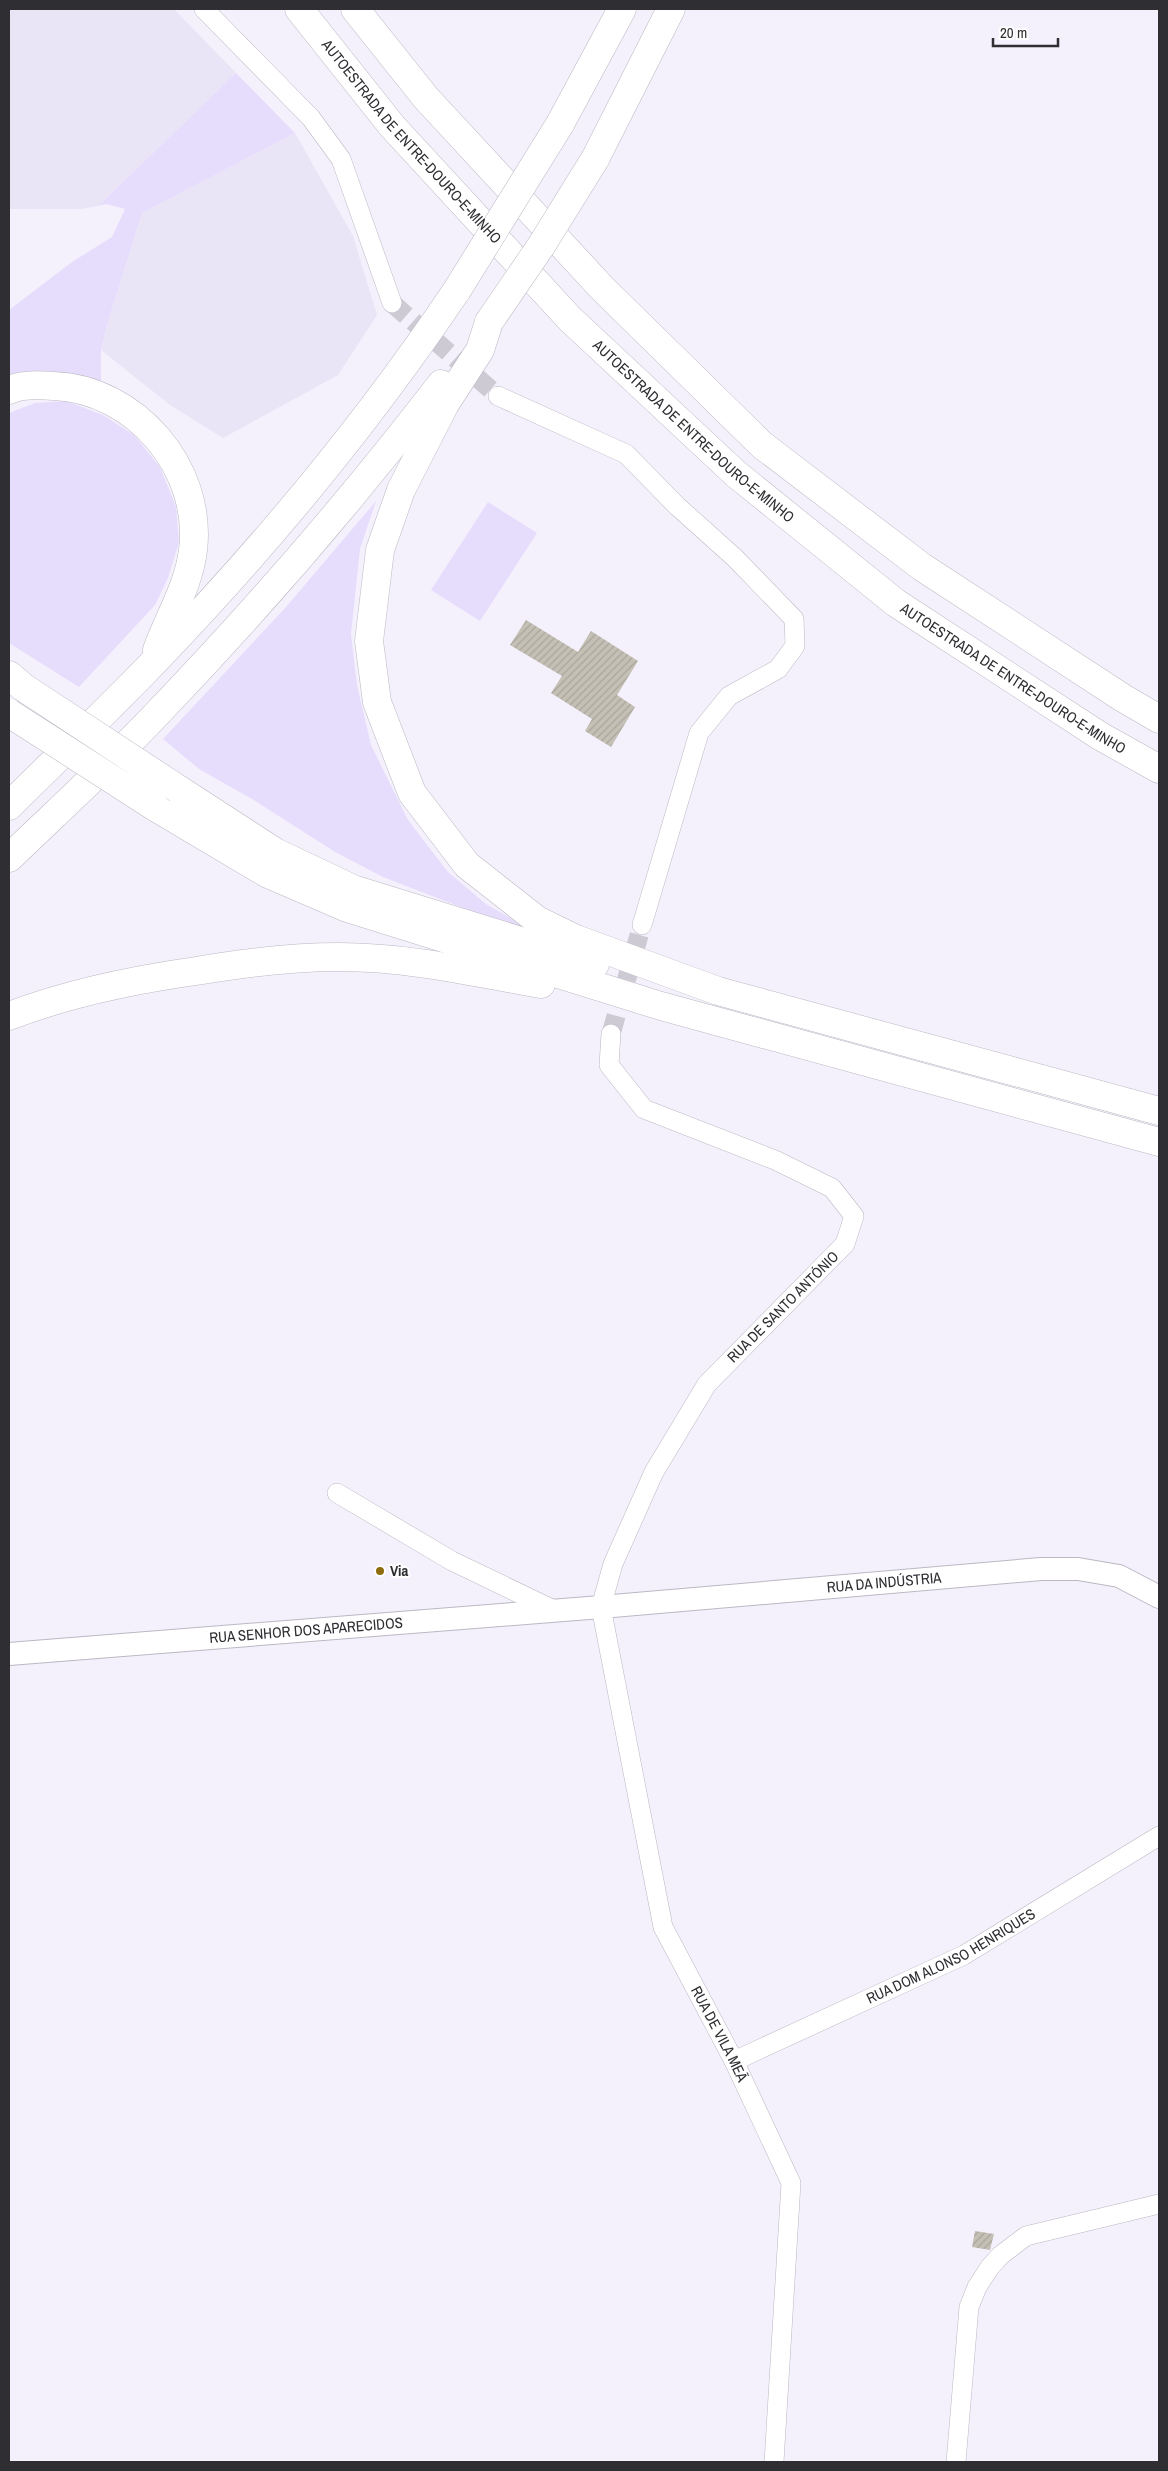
<svg xmlns="http://www.w3.org/2000/svg" width="1168" height="2471" font-family="'Archivo Narrow',sans-serif">
<style>
.built{fill:#eae4f7}
.grass{fill:#e6ddfd}
.building{fill:url(#building-hatch)}
.lines{fill:none;stroke-linecap:round;stroke-linejoin:round}
.minor-tunnel{stroke:#cdcad4;stroke-width:19;stroke-dasharray:19 9;stroke-linecap:butt}
.minor-casing{stroke:#bbb8c3;stroke-width:20}
.tertiary-casing{stroke:#bbb8c3;stroke-width:24}
.motorway-casing{stroke:#bbb8c3;stroke-width:29}
.minor{stroke:#fff;stroke-width:19}
.tertiary{stroke:#fff;stroke-width:22}
.motorway{stroke:#fff;stroke-width:28}
.motorway-bridge-casing{stroke:#bbb8c3;stroke-width:29;stroke-linecap:butt}
.motorway-bridge{stroke:#fff;stroke-width:28}
.poi-dot{fill:#8d6b0e;stroke:#fff;stroke-width:2}
.labels{text-anchor:middle;stroke-width:4;stroke-linejoin:round;paint-order:stroke}
.street-label{font-size:15px;fill:#2f2e32;stroke:#fff}
.poi-label{font-size:15px;font-weight:bold;fill:#2f2e32;stroke:#fff;text-anchor:start}
</style>
<defs>
<pattern id="building-hatch" width="6" height="6" patternUnits="userSpaceOnUse" patternTransform="scale(1.25)"><rect width="6" height="6" fill="#c5c0b5"/><path d="M-1 1l2-2M0 6l6-6M5 7l2-2" fill="none" stroke="#aaa59c"/></pattern>
</defs>
<rect width="100%" height="100%" fill="#f4f1fc"/>
<path class="built" d="M9 9H174L236 73 98 206 82 209H9Z
M295 133 353 236 377 315 338 375 223 438 170 405 101 350 107 325 142 213Z"/>
<path class="grass" d="M236 73 295 133 142 213 107 325 101 350V382L18 378 9 383V310L72 262 112 237 125 209 106 204 98 206Z
M66 401 103 415 134 435 160 467 176 507 179 542 168 578 155 605 79 687 9 643V413L35 403Z
M376 501 360 549 351 634 357 685 371 745 408 820 448 872 486 904 530 929 471 911 383 877 335 852 252 799 199 769 163 739 286 607Z
M488 502 537 533 480 621 431 590Z"/>
<path class="building" d="M526 620 578 652 591 631 638 661 617 695 635 707 611 747 585 731 592 719 551 693 562 676 510 645Z
M975 2231 994 2234 990 2250 972 2247Z"/>
<g class="lines">
<path class="minor-tunnel" d="M392 303 498 396
M611 1034 642 925"/>
<g class="minor-casing">
<g id="minor">
<path d="M204 9 311 118 341 159 392 303"/>
<path d="M498 396 626 454 677 506 735 558 794 619 795 646 778 669 729 696 699 733 642 925"/>
<path id="s1" d="M611 1034 609 1065 644 1109 775 1160 832 1188 854 1216 845 1244 707 1384 654 1472 613 1564 601 1607 663 1927 734 2061 791 2183 774 2462"/>
<path d="M337 1493 452 1561 556 1611"/>
<path id="s2" d="M734 2061 964 1955 1159 1836"/>
<path d="M956 2462 969 2307 977 2287 990 2267 1001 2255 1026 2236 1159 2204"/>
</g>
</g>
<g class="tertiary-casing">
<g id="tertiary">
<path id="s3" d="M9 1654 601 1607 1041 1569H1078L1119 1576 1159 1597"/>
</g>
</g>
<g class="motorway-casing">
<g id="motorway">
<path id="s4" d="M299 9 392 126 570 319 736 474 896 603 1100 736 1159 769"/>
<path d="M355 9 426 98 602 288 762 445 922 567 1123 698 1159 719"/>
<path d="M560 124 622 9"/>
<path d="M595 159 671 9"/>
<path d="M489 322 480 350 445 404 401 490 380 550 369 641 377 702 412 793 467 865 537 920 576 939 718 991 1159 1111"/>
<path d="M9 390C21 384 40 385 54 386 135 389 203 468 193 550 189 585 169 617 157 650"/>
<path d="M9 675 23 687"/>
<path d="M178 789 275 852 353 889 595 964"/>
<path d="M9 806C56 759 105 713 151 665 264 548 367 424 457 290"/>
<path d="M155 807 268 874 347 908 661 1006 1159 1142"/>
<path d="M9 858C57 812 106 767 152 719 255 612 351 501 441 384"/>
<path d="M9 1016C69 993 132 980 196 971 243 963 291 957 339 957 407 957 474 972 541 984"/>
</g>
</g>
<use href="#minor" class="minor"/>
<use href="#tertiary" class="tertiary"/>
<use href="#motorway" class="motorway"/>
<g class="motorway-bridge-casing">
<path id="motorway-bridge" d="M457 290 560 124
M489 322 541 246 595 159
M23 687 178 789
M9 713 155 807"/>
</g>
<use href="#motorway-bridge" class="motorway-bridge"/>
</g>
<circle class="poi-dot" cx="380" cy="1571" r="5"/>
<g class="labels">
<g class="street-label">
<text dy="5" stroke="none"><textPath href="#s4" startOffset="174">AUTOESTRADA DE ENTRE-DOURO-E-MINHO</textPath></text>
<text dy="5" stroke="none"><textPath href="#s4" startOffset="579">AUTOESTRADA DE ENTRE-DOURO-E-MINHO</textPath></text>
<text dy="5" stroke="none"><textPath href="#s4" startOffset="984">AUTOESTRADA DE ENTRE-DOURO-E-MINHO</textPath></text>
<text transform="translate(783 1307) rotate(-45)" y="5">RUA DE SANTO ANTÓNIO</text>
<text dy="5" stroke="none"><textPath href="#s3" startOffset="878">RUA DA INDÚSTRIA</textPath></text>
<text dy="5" stroke="none"><textPath href="#s3" startOffset="298">RUA SENHOR DOS APARECIDOS</textPath></text>
<text dy="5" stroke="none"><textPath href="#s2" startOffset="241">RUA DOM ALONSO HENRIQUES</textPath></text>
<text dy="5" stroke="none"><textPath href="#s1" startOffset="1248">RUA DE VILA MEÃ</textPath></text>
</g>
<g class="poi-label">
<text x="390" y="1576">Via</text>
</g>
</g>
<rect width="1168" height="2471" fill="none" stroke="#2f2e32" stroke-width="20"/>
<path d="M993 38v8h65v-8" fill="none" stroke="#2f2e32" stroke-width="2.5"/>
<text x="1000" y="38" font-size="15" fill="#2f2e32" stroke="#ffffff" stroke-width="4" paint-order="stroke">20 m</text>
</svg>
